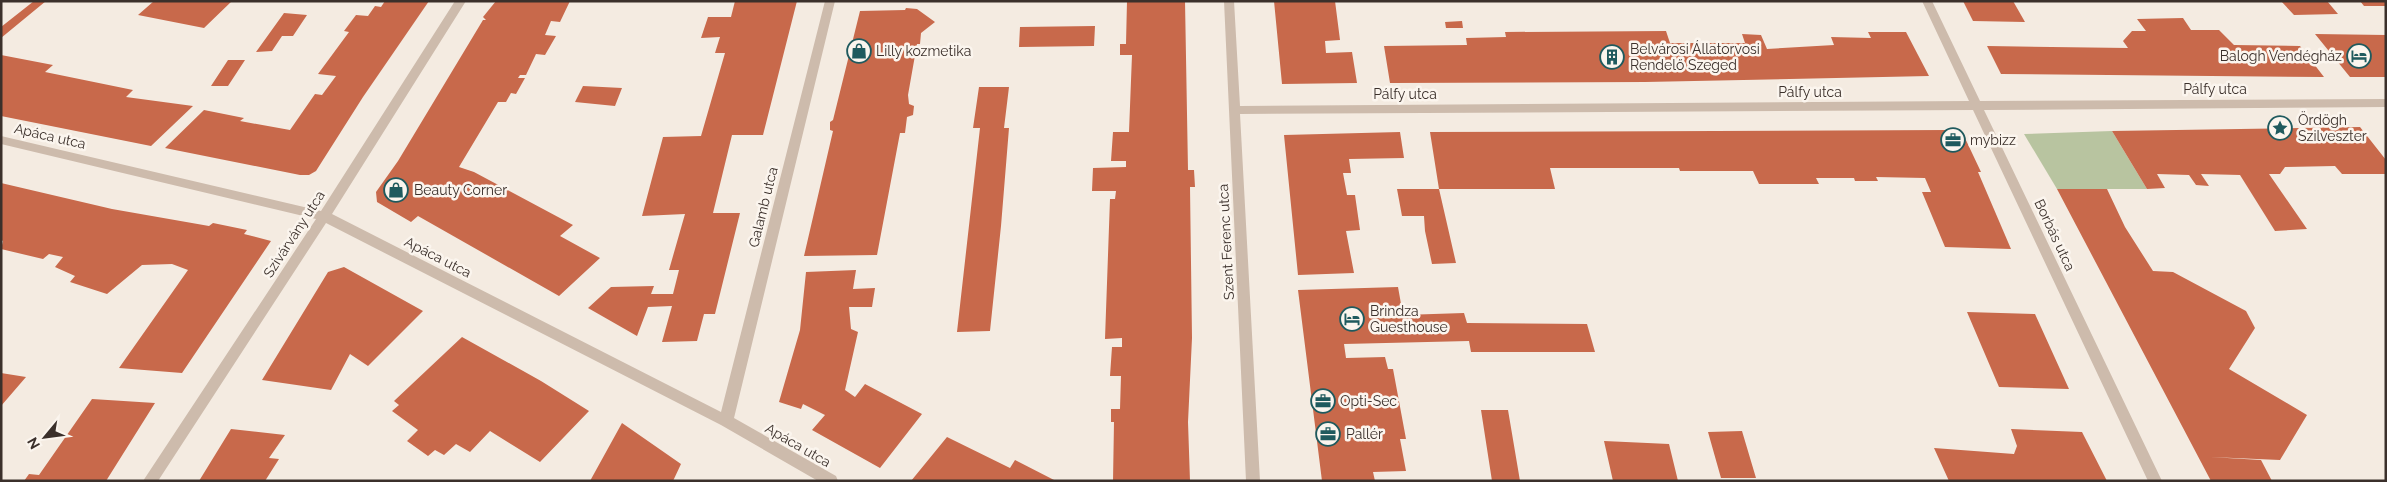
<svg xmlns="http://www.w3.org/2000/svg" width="2387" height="482" font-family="Raleway,sans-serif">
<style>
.green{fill:#b8c4a0}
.building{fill:#c8694b}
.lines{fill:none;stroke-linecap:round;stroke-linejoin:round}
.minor{fill:#cdbbac;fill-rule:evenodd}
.labels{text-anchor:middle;stroke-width:5;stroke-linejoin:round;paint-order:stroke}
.poi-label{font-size:14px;fill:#3b302b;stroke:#fbf5ee;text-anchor:start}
.street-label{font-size:14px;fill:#3b302b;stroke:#fbf5ee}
</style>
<rect width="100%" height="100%" fill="#f4ebe1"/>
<path class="green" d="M2112 131 2147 189H2057L2024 134Z"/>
<path class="building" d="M34 1H46L1 38V27Z
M154 1H232L204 28 138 15Z
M385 1H429L363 97 316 171 309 175H300L165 148 204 110 244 118 240 121 290 130 315 94 322 95 336 76 318 74 349 32 344 31 356 15 368 16 375 6 381 7Z
M496 1H570L560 22 551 21 545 35 556 36 545 55 536 54 526 75H520L518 78H525L516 94 511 93 506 102H498L459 167 474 172 573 225 560 236 600 258 559 296 418 216 411 222 377 202 376 192 398 161 483 20H486L483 17Z
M735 1H797L763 135H732L713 213H740L715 314H704L697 341 662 342 672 306 648 307 637 336 588 308 611 287 654 286 651 294H673L679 270H669L685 214 642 216 663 137 701 136 725 53H715L720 37 701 38 708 17H731Z
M1127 1H1185L1188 170H1194L1195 187H1190L1192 338 1188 422 1190 481H1113L1114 422H1111V409H1120L1121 376H1110L1112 347H1122V338L1105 339 1110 199H1115L1116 191H1092L1093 168 1126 167V161H1111L1113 132H1129L1132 55H1120V44H1126Z
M1274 1H1335L1340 40 1325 41 1326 53 1352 52 1357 83 1282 84Z
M1963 1H2013L2025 22 1973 21Z
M2281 1H2327L2338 14 2294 15Z
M2360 1H2386V6H2364Z
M906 8 917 9 935 22 921 33 920 44H917L908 95 909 104 914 106 913 115 907 117 905 133H900L877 255 804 256 833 131 830 130V122L833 120 860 11 905 10Z
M284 13 307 15 293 36H282L272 51 256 52Z
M2183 18 2191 30H2219L2234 45 2300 46 2324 77 2001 74 1987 46 2128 48 2123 41 2132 31H2146L2137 19Z
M1462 21 1463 28H1446L1445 22Z
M1095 26 1094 46 1019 47 1020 27Z
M1666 31 1670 43H1745L1742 34 1761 35 1767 49 1834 45 1831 37 1871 38 1868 32H1906L1929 76 1645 82 1390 83 1384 46 1467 45 1466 38 1506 37 1505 32Z
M2315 34 2386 35V77H2350Z
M1 55 53 65 45 72 133 90 126 97 193 106 151 146 1 116Z
M228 60H245L228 86H211Z
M583 86 622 88 615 106 575 102Z
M979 87H1009L1004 128H1009L1001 226 990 331 957 332 980 128H973Z
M2360 127 2386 160V174H2342L2335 166 2285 167 2280 174H2269L2307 229 2275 231 2240 175 2201 174 2209 186 2196 185 2189 175 2157 174 2165 188 2147 189 2112 131Z
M1950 130 1964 136 1981 172H1978L2011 249 1945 247 1922 192H1931L1925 178 1876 177 1878 181H1855L1854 178H1816L1819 184H1759L1753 171H1680L1679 168H1550L1555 189H1439L1456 263 1432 264 1425 231 1424 216H1402L1397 189H1439L1430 132Z
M1400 132 1404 158 1349 159 1351 173H1343L1347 195H1355L1360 230 1346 231 1354 273 1298 275 1284 135Z
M1 183 112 209 209 226 213 223 247 230 244 234 271 241 182 373 119 368 188 270 172 264 142 265 107 294 70 282 75 276 55 267 63 257 49 254 43 259 1 249 3 241 1 240Z
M2057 189H2107L2125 227 2153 271 2173 272 2246 311 2255 328 2229 369 2307 415 2280 460 2210 457 2261 460 2272 481H2211Z
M344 267 423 311 368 366 350 354 331 390 262 380 328 272Z
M856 270 853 289 875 288 872 307H849L851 329 858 332 845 390 855 397 865 384 922 414 880 468 812 430 825 415 803 404 801 409 779 402 800 330 806 272Z
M1398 287 1403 315 1464 313 1467 323 1587 324 1595 352H1471L1469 341 1344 344 1346 358 1385 357 1388 369H1393L1406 439H1400L1406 471 1373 472 1375 481H1322L1298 290Z
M1967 312 2035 314 2069 389 1999 387Z
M462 337 541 381 589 411 540 462 490 431 470 452 456 444 444 455 435 450 428 456 407 441 418 430 392 411 399 405 394 401Z
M1 373 26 377 1 406Z
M92 399 155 403 106 481H24L29 474 39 475Z
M1481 410H1508L1520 481H1492Z
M622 423 681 464 673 481H590Z
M231 429 285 435 269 458 279 459 265 481H199Z
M2011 429 2082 432 2107 481H1949L1934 448 2014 454 2017 446Z
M1742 431 1756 478H1721L1708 432Z
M947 437 1010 468 1015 460 1056 481H911Z
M1604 441 1669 444 1678 481H1613Z"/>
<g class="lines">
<path class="minor" d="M455 1H466L332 214 721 412 825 1H835L734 418 836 476 838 481H818L721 425 326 223 158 481H143L316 219 1 144V136L321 211Z
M1224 1H1234L1240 106 1969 101 1922 1H1932L1980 101 2386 99V107L1984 110 2162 481H2148L1973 110 1240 114 1260 481H1246Z"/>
</g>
<defs>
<g id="shop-ring" transform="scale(1.25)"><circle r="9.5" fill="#fbf5ee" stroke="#1f5a5e" stroke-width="1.5"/><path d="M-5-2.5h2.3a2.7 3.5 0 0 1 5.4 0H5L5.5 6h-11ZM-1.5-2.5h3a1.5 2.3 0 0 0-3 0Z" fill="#1f5a5e"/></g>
<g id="hotel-ring" transform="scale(1.25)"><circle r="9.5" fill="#fbf5ee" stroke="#1f5a5e" stroke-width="1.5"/><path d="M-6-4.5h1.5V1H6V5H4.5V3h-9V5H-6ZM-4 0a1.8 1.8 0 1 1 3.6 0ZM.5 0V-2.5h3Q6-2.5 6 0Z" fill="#1f5a5e"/></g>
<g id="building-ring" transform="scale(1.25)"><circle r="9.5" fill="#fbf5ee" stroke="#1f5a5e" stroke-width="1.5"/><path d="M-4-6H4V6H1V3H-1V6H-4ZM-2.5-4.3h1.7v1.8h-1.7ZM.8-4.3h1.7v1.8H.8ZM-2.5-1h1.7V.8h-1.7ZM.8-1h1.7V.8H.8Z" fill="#1f5a5e"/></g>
<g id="sight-ring" transform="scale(1.25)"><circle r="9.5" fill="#fbf5ee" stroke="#1f5a5e" stroke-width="1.5"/><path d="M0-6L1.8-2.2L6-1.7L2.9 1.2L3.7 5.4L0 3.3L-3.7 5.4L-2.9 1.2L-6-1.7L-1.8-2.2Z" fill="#1f5a5e"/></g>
<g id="office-ring" transform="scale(1.25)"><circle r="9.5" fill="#fbf5ee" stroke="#1f5a5e" stroke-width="1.5"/><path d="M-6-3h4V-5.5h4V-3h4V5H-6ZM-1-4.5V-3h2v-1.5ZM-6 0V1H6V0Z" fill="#1f5a5e"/></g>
</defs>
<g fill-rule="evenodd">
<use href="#shop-ring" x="859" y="51"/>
<use href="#hotel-ring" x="2359" y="56"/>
<use href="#building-ring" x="1612" y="57"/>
<use href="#sight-ring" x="2280" y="128"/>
<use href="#office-ring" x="1953" y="140"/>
<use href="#shop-ring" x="396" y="190"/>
<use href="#hotel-ring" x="1352" y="319"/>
<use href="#office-ring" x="1323" y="401"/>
<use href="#office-ring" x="1328" y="434"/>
</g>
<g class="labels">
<g class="poi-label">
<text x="1630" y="54">Belvárosi Állatorvosi<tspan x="1630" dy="16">Rendelő Szeged</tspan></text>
<text x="876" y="56">Lilly kozmetika</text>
<text x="2342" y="61" text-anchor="end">Balogh Vendégház</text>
<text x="2298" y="125">Ördögh<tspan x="2298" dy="16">Szilveszter</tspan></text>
<text x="1970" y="145">mybizz</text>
<text x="414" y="195">Beauty Corner</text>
<text x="1370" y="316">Brindza<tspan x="1370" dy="16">Guesthouse</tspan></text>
<text x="1340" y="406">Opti-Sec</text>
<text x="1346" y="439">Pallér</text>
</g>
<g class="street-label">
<text x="2215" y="94">Pálfy utca</text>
<text x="1810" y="97">Pálfy utca</text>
<text x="1405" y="99">Pálfy utca</text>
<text transform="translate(50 136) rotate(13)" y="5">Apáca utca</text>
<text transform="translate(763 207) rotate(-76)" y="5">Galamb utca</text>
<text transform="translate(294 234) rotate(-57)" y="5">Szivárvány utca</text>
<text transform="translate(2055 235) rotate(65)" y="5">Borbás utca</text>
<text transform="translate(1226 242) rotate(-93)" y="5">Szent Ferenc utca</text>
<text transform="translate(438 257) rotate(27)" y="5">Apáca utca</text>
<text transform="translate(798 445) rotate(30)" y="5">Apáca utca</text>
</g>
</g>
<rect width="2387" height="482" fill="none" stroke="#3b302b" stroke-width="5"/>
<g transform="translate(45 437) rotate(241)" stroke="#fbf5ee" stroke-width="4" paint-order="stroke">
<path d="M0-4L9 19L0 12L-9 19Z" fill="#3b302b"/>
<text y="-8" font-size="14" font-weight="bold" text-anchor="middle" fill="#3b302b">N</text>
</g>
</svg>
